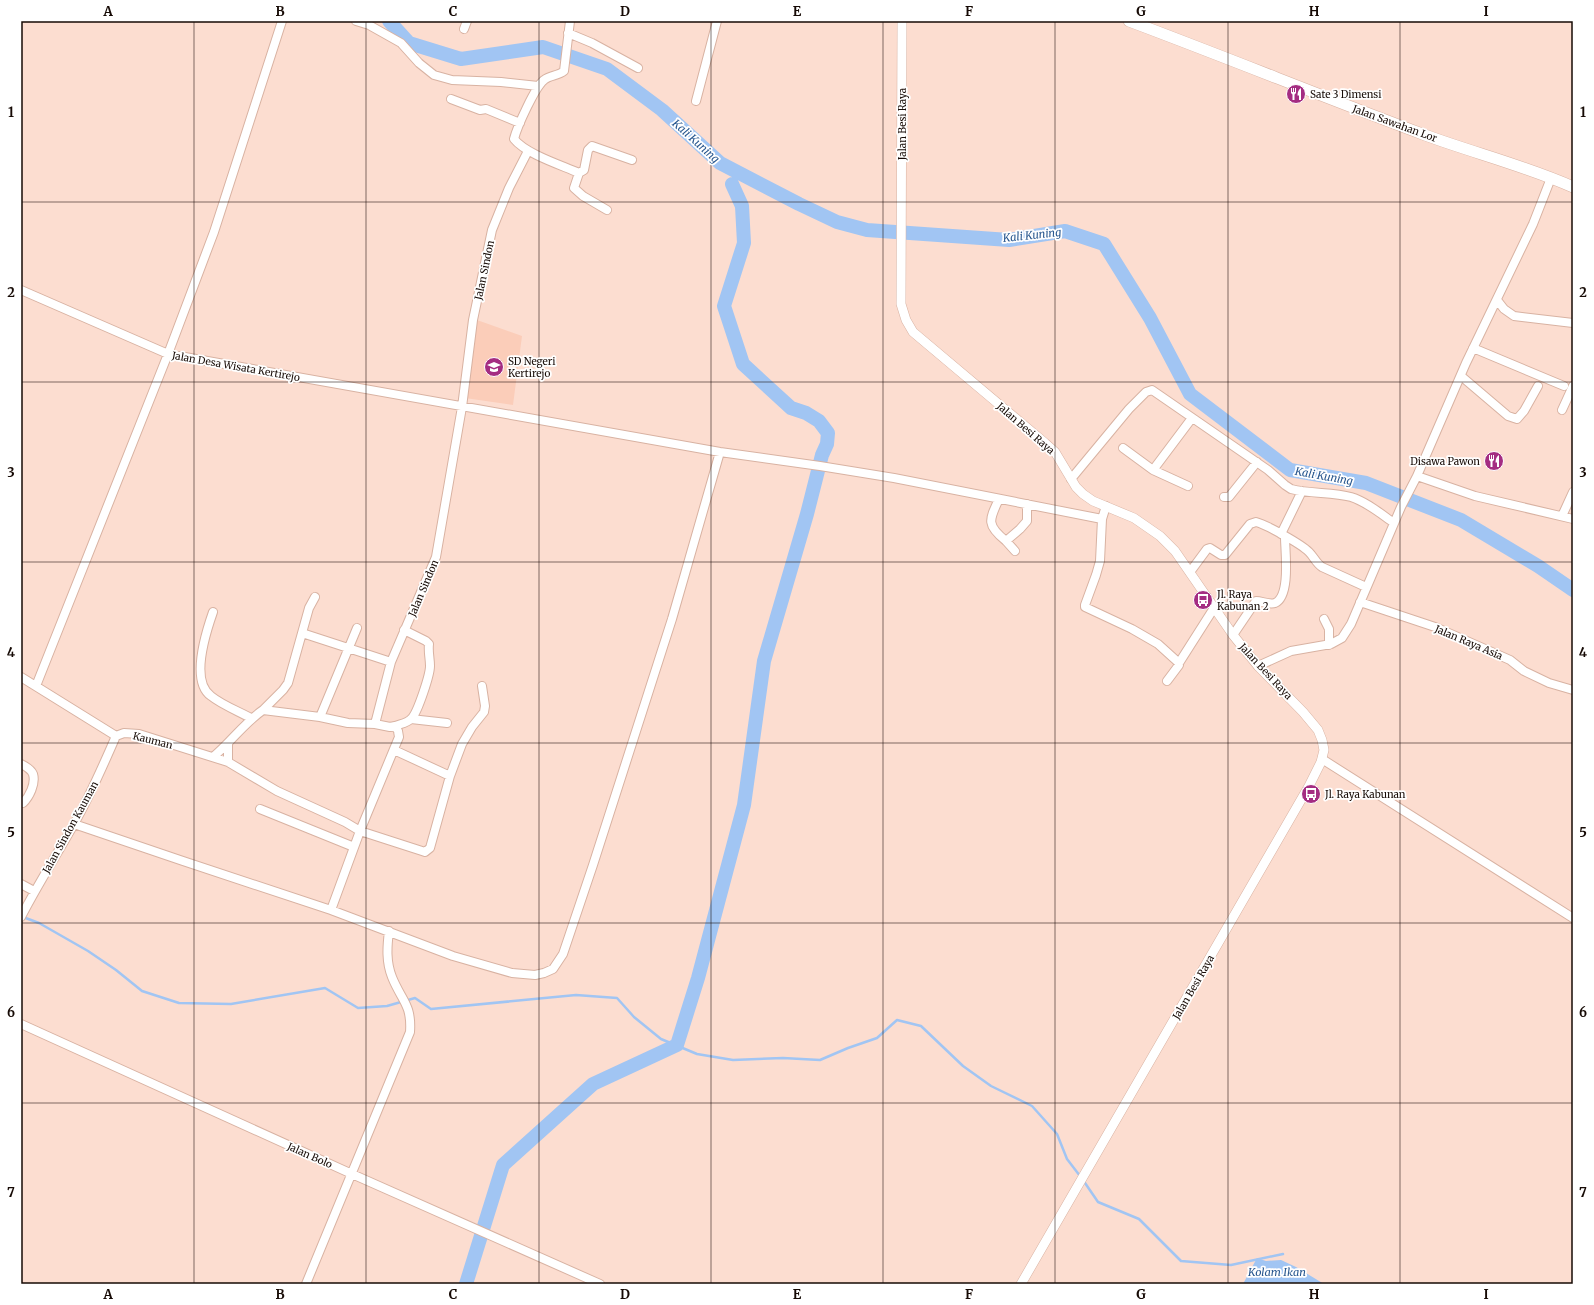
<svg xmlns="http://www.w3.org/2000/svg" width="1594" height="1305" font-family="Merriweather,serif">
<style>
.built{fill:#fbcdb9}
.water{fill:#a1c5f3}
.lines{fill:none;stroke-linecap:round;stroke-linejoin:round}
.stream{stroke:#a1c5f3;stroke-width:2.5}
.river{stroke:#a1c5f3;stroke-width:14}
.minor-casing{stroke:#d8b2a2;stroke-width:10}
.tertiary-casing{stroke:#d8b2a2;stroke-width:10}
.secondary-casing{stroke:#d8b2a2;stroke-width:12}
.minor{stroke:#fff;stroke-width:8}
.tertiary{stroke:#fff;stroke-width:9}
.secondary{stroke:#fff;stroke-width:11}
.grid{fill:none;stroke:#160a05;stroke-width:1;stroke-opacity:0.55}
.labels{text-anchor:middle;stroke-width:3.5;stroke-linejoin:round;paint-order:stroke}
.poi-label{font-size:10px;fill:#160a05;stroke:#fff;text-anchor:start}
.street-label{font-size:10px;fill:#160a05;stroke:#fff}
.water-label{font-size:11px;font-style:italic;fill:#27568e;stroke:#fff}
.neatline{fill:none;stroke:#160a05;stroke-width:1.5}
.grid-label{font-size:13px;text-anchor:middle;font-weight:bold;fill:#160a05}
</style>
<rect width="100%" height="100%" fill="#fcddd0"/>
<path class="built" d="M477 320 522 336 513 405 465 398Z"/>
<path class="water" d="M1257 1258 1266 1261 1281 1260 1296 1267 1324 1284H1243Z"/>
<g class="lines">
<path class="stream" d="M23 917 39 923 88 951 116 970 142 991 179 1003 231 1004 325 988 358 1008 387 1006 415 998 431 1009 576 995 617 998 634 1017 661 1039 697 1054 733 1060 783 1058 820 1060 848 1048 877 1038 897 1020 921 1026 963 1066 991 1086 1032 1106 1057 1134 1067 1159 1080 1176
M1083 1180 1098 1202 1139 1219 1181 1261 1231 1265 1283 1254"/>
<path class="river" d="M389 21 409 43 461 59 543 47 607 69 662 110 720 163 799 204 837 222 867 230 1009 240 1065 231 1104 244 1150 318 1190 394 1290 470 1366 483 1461 520 1538 566 1573 590
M466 1284 503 1165 593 1084 677 1045 698 978 744 805 764 661 807 514 822 455 827 444 828 433 819 421 806 413 791 408 743 364 724 306 744 243 742 206 732 184"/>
<g class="minor-casing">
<path id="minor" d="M356 21 369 25 401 43 419 63 434 75 452 80 501 82 538 86
M570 21 564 71C558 76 550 75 544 80 535 87 517 127 514 139 526 154 561 165 579 173
M464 29 467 21
M568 33 592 43 638 68
M451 99 480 110 486 109 520 123
M696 101 717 21
M607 210 583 196 574 188 579 173 584 170 588 150 592 146 632 160
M21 290 168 354 720 452 820 466 894 478 1102 519 1106 506
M1497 300 1504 309 1514 316 1573 323
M1473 348 1564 386
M1461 376 1508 416 1517 419 1524 411 1538 386
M1562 410 1573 386
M1123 448 1153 470 1192 418
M1153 470 1188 486
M1417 476 1475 496 1573 519
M1071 479 1129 409 1146 392 1152 390 1268 470 1285 485 1291 489C1311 494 1332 492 1351 497 1367 502 1381 514 1394 523
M1224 497H1229L1257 462
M999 499C989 520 986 525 1006 541
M1562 516 1573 492
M1102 519 1100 561 1096 575 1085 605V607L1132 629 1158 644 1179 663V665L1167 681
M1281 534 1302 491
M1015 551 1006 541 1020 529 1027 521V504
M1190 572 1207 549 1210 548 1221 555H1225L1250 524 1256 522C1267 525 1301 544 1309 552 1314 557 1316 563 1322 567L1366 587
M1360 602 1435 627 1510 660 1524 671 1549 683 1573 690
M213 612C206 632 190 681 211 696 222 705 238 711 251 718
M1324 619 1329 629V645
M302 633 391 662
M1233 635 1256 601C1262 601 1269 605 1275 603 1291 596 1285 551 1285 537
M1179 663 1214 608
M1258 666 1291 651 1331 644 1342 638 1351 624 1401 507 1417 476 1466 363 1533 224 1551 178
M21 677 116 736 124 733 139 734 228 762 277 791 345 822 360 831 399 737 398 731 395 726 390 727 375 724 391 662 436 557 462 407 473 320 492 230 509 188 528 151
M36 686 168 354 214 232 282 21
M263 710 283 690 288 683 309 608 315 597
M320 717 348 723 375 724
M411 719 447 723
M395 726C400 724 408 723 412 718 418 711 430 675 430 666 430 658 428 652 429 644L426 641 404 630
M394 750 450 776
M213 757C231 742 244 723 263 710L320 717 357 628
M1322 759 1573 918
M228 762V744
M21 764C25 766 31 769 33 774 36 784 29 797 23 803
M260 809 354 847
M74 824 183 861 331 910 453 956 512 973 535 975 544 973 553 969 563 954 593 865 672 619 720 452
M21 884 34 891
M331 910 360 831 422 851 425 852 430 848 450 776 462 744 472 727 484 712 485 706 482 686
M21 917C37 886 56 856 74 824 90 796 103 766 116 736
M21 1024 352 1174 600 1284
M306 1284 410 1032C412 1004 401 1000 392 977 386 962 387 947 389 931"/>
</g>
<g class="tertiary-casing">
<path id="tertiary" d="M902 21 901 304 906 320 913 332 1045 443 1055 452 1076 487 1083 494 1093 501 1134 518 1160 536 1175 551 1233 635 1258 666 1303 712 1318 730 1322 740 1324 750 1321 762 1309 786 1021 1284"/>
</g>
<g class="secondary-casing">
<path id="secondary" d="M1129 21C1228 58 1326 98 1425 135 1474 153 1526 166 1573 187"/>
</g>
<use href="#minor" class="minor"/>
<use href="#tertiary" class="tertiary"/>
<use href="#secondary" class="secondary"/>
</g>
<path class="grid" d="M194 21V1284M366 21V1284M539 21V1284M711 21V1284M883 21V1284M1055 21V1284M1228 21V1284M1400 21V1284M21 202H1573M21 382H1573M21 562H1573M21 743H1573M21 923H1573M21 1103H1573"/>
<defs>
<g id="restaurant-disc" transform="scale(1)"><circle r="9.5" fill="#a42c82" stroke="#fff"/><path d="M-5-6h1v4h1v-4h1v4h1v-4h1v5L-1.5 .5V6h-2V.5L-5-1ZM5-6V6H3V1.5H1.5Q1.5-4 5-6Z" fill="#fff"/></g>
<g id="school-disc" transform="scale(1)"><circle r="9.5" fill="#a42c82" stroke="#fff"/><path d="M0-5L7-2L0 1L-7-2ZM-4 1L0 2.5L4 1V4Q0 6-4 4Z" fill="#fff"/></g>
<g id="bus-disc" transform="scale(1)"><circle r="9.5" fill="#a42c82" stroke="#fff"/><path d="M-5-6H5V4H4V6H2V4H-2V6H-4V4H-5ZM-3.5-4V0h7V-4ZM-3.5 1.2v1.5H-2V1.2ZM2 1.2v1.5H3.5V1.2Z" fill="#fff"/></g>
</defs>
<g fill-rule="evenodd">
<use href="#restaurant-disc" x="1296" y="94"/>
<use href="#school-disc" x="494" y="367"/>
<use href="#restaurant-disc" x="1494" y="461"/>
<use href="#bus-disc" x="1203" y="600"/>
<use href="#bus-disc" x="1311" y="794"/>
</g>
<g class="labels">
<g class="poi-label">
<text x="1310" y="98">Sate 3 Dimensi</text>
<text x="508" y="365">SD Negeri<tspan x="508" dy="12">Kertirejo</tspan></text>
<text x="1480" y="465" text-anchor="end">Disawa Pawon</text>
<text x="1217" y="598">Jl. Raya<tspan x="1217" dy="12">Kabunan 2</tspan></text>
<text x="1325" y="798">Jl. Raya Kabunan</text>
</g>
<g class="street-label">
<text transform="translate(1395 123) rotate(20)" y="4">Jalan Sawahan Lor</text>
<text transform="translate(902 124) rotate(-90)" y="4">Jalan Besi Raya</text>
<text transform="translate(484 270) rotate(-78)" y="4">Jalan Sindon</text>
<text transform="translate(236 366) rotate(10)" y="4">Jalan Desa Wisata Kertirejo</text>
<text transform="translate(1026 428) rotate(41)" y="4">Jalan Besi Raya</text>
<text transform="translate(423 588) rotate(-67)" y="4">Jalan Sindon</text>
<text transform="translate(1469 642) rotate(23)" y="4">Jalan Raya Asia</text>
<text transform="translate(1266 671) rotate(47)" y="4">Jalan Besi Raya</text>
<text transform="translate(153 740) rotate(14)" y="4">Kauman</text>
<text transform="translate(70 827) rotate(-61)" y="4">Jalan Sindon Kauman</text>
<text transform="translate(1193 987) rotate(-60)" y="4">Jalan Besi Raya</text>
<text transform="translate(310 1155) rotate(24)" y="4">Jalan Bolo</text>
</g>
<g class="water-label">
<text transform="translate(696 141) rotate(42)" y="4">Kali Kuning</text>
<text transform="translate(1032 235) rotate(-6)" y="4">Kali Kuning</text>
<text transform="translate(1324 476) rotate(10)" y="4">Kali Kuning</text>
<text x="1277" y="1276">Kolam Ikan</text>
</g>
</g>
<rect width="1594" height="1305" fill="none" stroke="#ffffff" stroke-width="44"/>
<rect x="22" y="22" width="1550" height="1261" class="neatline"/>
<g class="grid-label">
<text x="108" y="16">A</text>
<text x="280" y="16">B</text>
<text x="453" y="16">C</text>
<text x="625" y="16">D</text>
<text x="797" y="16">E</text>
<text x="969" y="16">F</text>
<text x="1141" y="16">G</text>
<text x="1314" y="16">H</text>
<text x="1486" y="16">I</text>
<text x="11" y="117">1</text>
<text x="1583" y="117">1</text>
<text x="11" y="297">2</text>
<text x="1583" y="297">2</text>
<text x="11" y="477">3</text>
<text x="1583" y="477">3</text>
<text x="11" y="657">4</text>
<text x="1583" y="657">4</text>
<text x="11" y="837">5</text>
<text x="1583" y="837">5</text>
<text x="11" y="1017">6</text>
<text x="1583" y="1017">6</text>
<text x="11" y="1197">7</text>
<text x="1583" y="1197">7</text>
<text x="108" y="1299">A</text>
<text x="280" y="1299">B</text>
<text x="453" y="1299">C</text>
<text x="625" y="1299">D</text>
<text x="797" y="1299">E</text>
<text x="969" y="1299">F</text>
<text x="1141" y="1299">G</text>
<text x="1314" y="1299">H</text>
<text x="1486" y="1299">I</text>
</g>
</svg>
